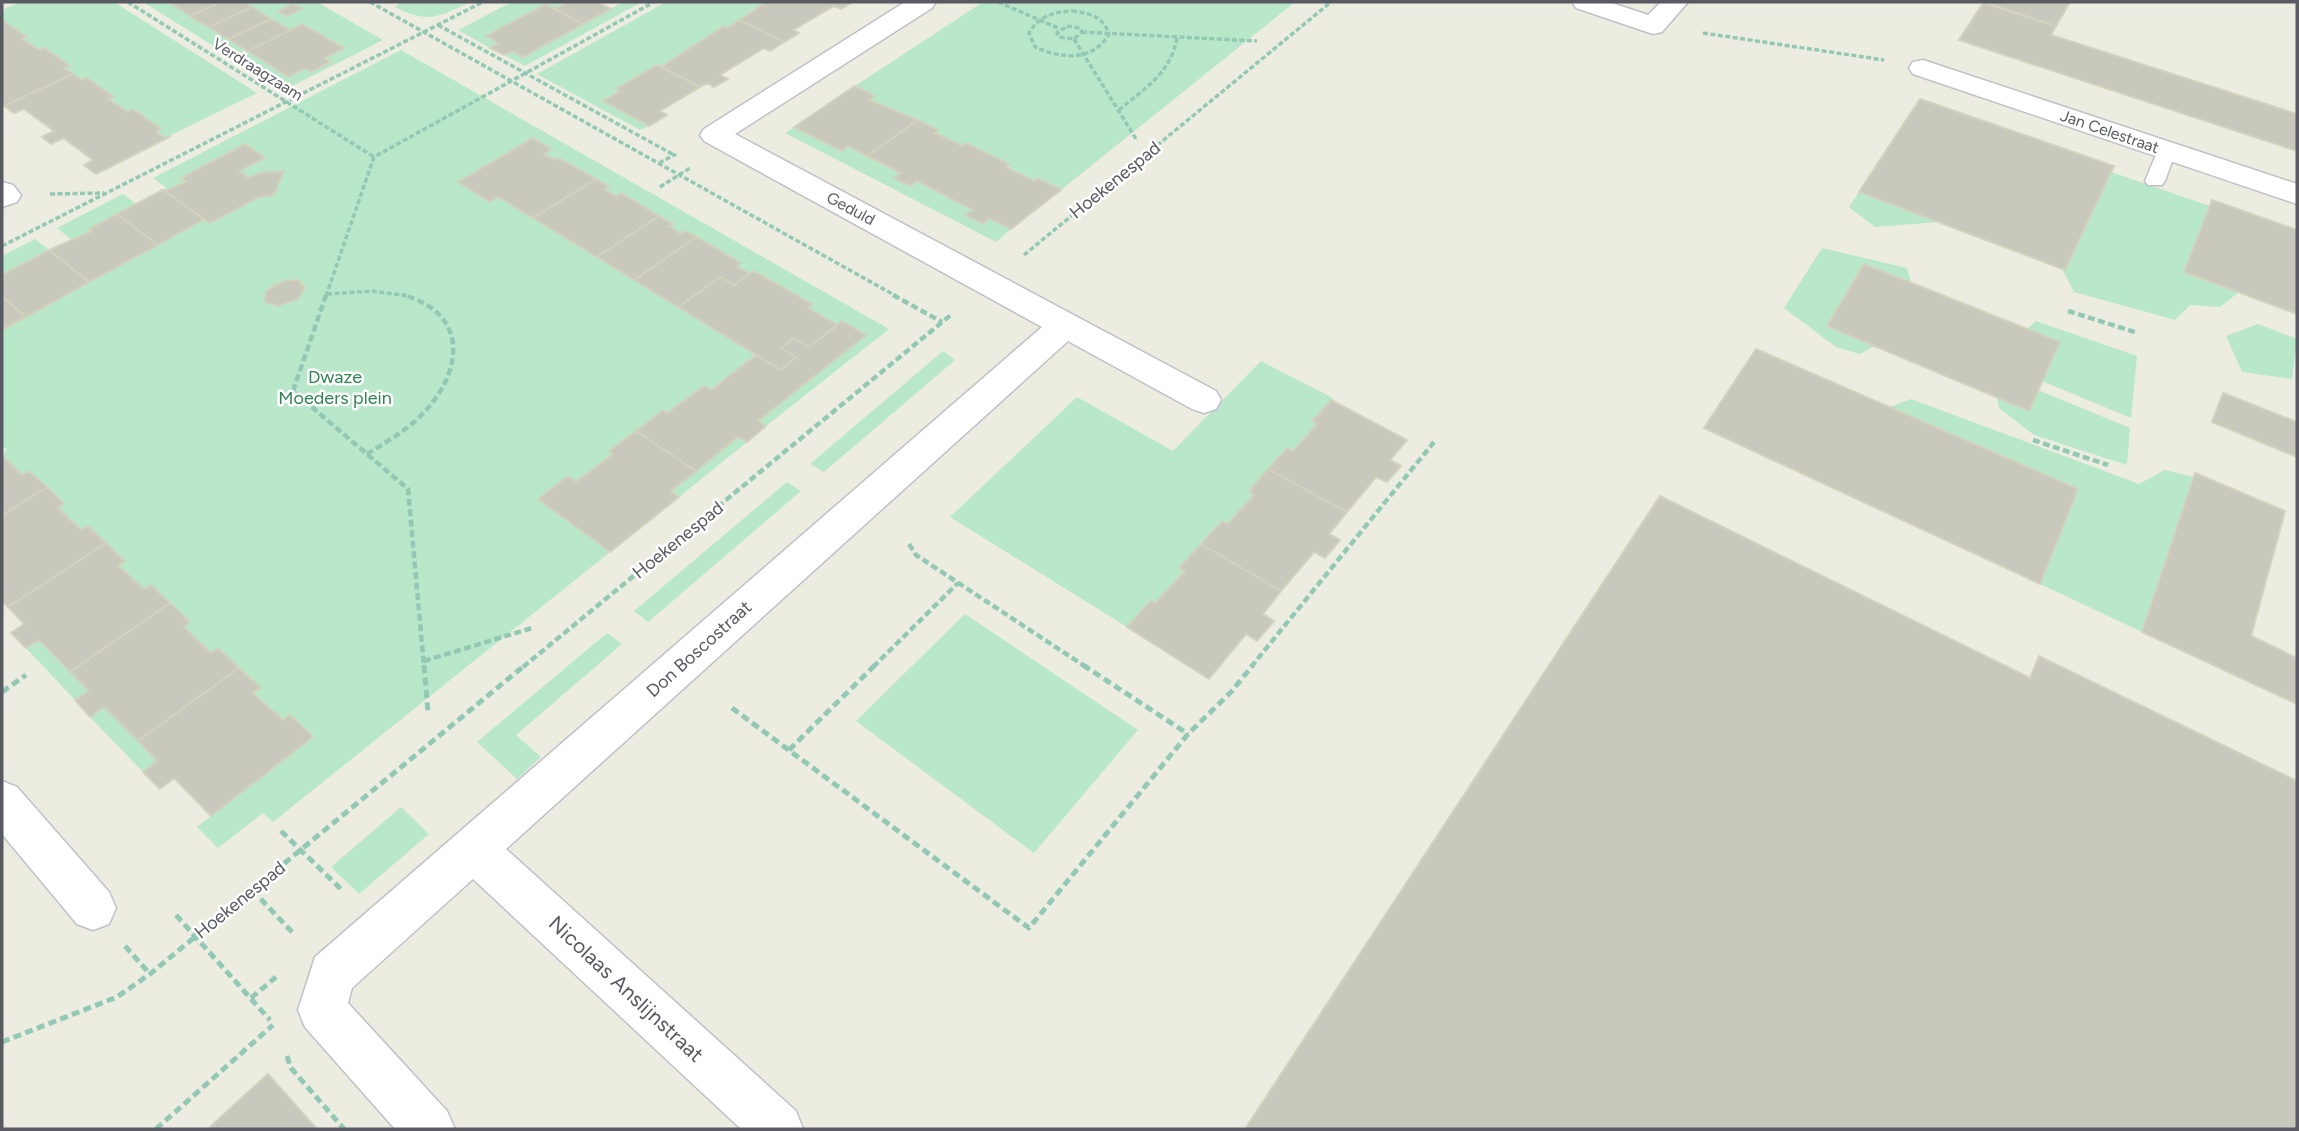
<svg xmlns="http://www.w3.org/2000/svg" width="2299" height="1131" font-family="Figtree,sans-serif">
<style>
.green{fill:#b9e7c9}
.building{fill:#c8c8bd;stroke:#d2d2be;stroke-width:2}
.lines{fill:none;stroke-linecap:round;stroke-linejoin:round}
.lane-casing{stroke:#bfc0c8;stroke-width:3}
.street-casing{stroke:#bfc0c8;stroke-width:3}
.path-far2{stroke:#93c8b4;stroke-width:3.5;stroke-dasharray:5 2.5;stroke-linecap:butt}
.path-far1{stroke:#93c8b4;stroke-width:4.5;stroke-dasharray:7 3.5;stroke-linecap:butt}
.path{stroke:#93c8b4;stroke-width:5;stroke-dasharray:8 4.5;stroke-linecap:butt}
.lane{fill:#fff;fill-rule:evenodd}
.street{fill:#fff;fill-rule:evenodd}
.labels{text-anchor:middle;stroke-width:5;stroke-linejoin:round;paint-order:stroke}
.far-street-label{font-size:16px;fill:#595a62;stroke:#fff}
.street-label{font-size:18px;fill:#595a62;stroke:#fff}
.park-label{font-size:18px;fill:#2e844f;stroke:#fff}
.near-street-label{font-size:21px;fill:#595a62;stroke:#fff}
</style>
<rect width="100%" height="100%" fill="#ecede0"/>
<path class="green" d="M21 2H114L257 93 165 138 156 132 161 129 133 109 127 112 109 99 113 96 87 78 82 80 64 68 69 66 22 39 26 36 2 20V10Z
M143 2H168L289 77 305 68 311 71 330 62 325 58 344 48 302 24 290 30 243 2H317L383 40 284 90Z
M401 2H470C440 17 427 24 395 7Z
M512 2H568L555 9 546 4 486 36 498 43 490 48 458 30Z
M623 2H642L525 66 504 55 512 51 523 57Z
M666 2H765L750 11 752 13 727 28 723 26 661 67 657 65 617 89 619 91 604 100 649 126 640 130 537 74Z
M983 2H1295L1061 190 1038 178 1034 181 966 143 963 146 935 133 938 130 869 100 874 96 855 86Z
M401 50 889 329 766 426 758 421 865 335 838 325 808 308 811 304 754 271 750 274 737 266 740 262 685 231 681 234 669 226 672 223 621 193 616 196 604 189 608 186 560 158 555 160 544 154 551 149 533 139 459 182 489 202 498 197 756 355 711 390 703 386 667 413 663 410 609 451 613 454 576 482 568 476 538 499 610 552 273 822 263 813 218 848 197 827 312 737 290 715 283 720 253 693 260 687 218 648 211 653 184 627 190 622 151 585 144 589 118 565 124 561 81 530 58 508 64 503 30 471 22 475 2 455 7 450 2 445V330L204 219 210 223 259 197 274 195 284 171 259 173 249 178 239 171 264 158 182 178 187 181 169 190 153 178Z
M794 127 842 151 848 146 901 173 894 178 909 186 917 181 973 210 966 215 983 224 989 218 1011 229 996 242 785 133Z
M2111 172 2210 206 2184 272 2238 293 2220 307 2190 305 2175 320 2074 292 2062 269H2065Z
M1859 192 1939 222 1875 227 1849 207Z
M123 194 136 204 73 241 57 228Z
M35 239 49 250 2 275V256Z
M1822 248 1907 268 1911 282 1864 264 1827 325 1875 346 1860 354 1836 347 1784 308Z
M2036 321 2137 356 2131 418 2042 381 2060 342 2027 329Z
M2258 324 2297 339 2292 379 2242 372 2226 336Z
M943 351 955 360 824 472 810 464Z
M1261 361 1333 398 1312 421 1317 424 1293 451 1287 448 1249 491 1254 495 1227 524 1221 521 1180 567 1185 571 1155 603 1150 600 1127 627 950 517 1077 397 1173 451Z
M2038 390 2130 428 2127 465 2034 435 1999 408 1997 397Z
M1911 399 2139 484 2165 470 2194 477 2142 632 2040 584 2078 489 1890 407Z
M738 437 747 442 679 497 671 491Z
M787 482 801 491 648 622 634 611Z
M965 614 1138 730 1034 853 856 721Z
M607 633 622 644 516 735 541 757 517 779 477 742Z
M39 640 89 691 75 700 26 648Z
M104 707 157 761 143 772 90 717Z
M401 807 429 834 359 894 331 867Z"/>
<path class="building" d="M178 2H221L190 16 172 4Z
M221 2H243L252 7 209 27 190 16Z
M568 2H597L611 9 583 24 554 9Z
M765 2H853L841 9 834 6 793 30 799 33 784 42 740 20Z
M1984 2H2070L2056 26Z
M1983 3 2056 26 2051 35 2297 114V151L1959 40Z
M293 4 302 9 287 16 278 11Z
M546 4 583 24 523 57 512 51 504 55 490 48 498 43 486 36Z
M252 7 271 19 228 39 209 27Z
M271 19 290 30 248 51 228 39Z
M2 20 27 37 22 39 39 50 44 48 70 66 64 68 73 74 4 106 2 105Z
M740 20 784 42 770 51 764 48 720 75 728 79 714 87 707 83 700 87 661 67 724 26 727 28Z
M302 24 344 48 325 58 331 62 311 72 305 68 289 77 248 51Z
M657 65 700 87 660 111 667 115 649 126 603 101 619 91 616 89Z
M73 74 82 80 87 78 114 97 109 99 127 112 133 109 161 129 156 132 165 138 171 136 96 174 84 165 93 160 63 138 51 144 42 137 54 131 24 109 14 113 4 106Z
M855 86 875 96 869 100 918 120 867 156 848 146 842 151 794 127Z
M1920 99 2114 166 2065 270 1859 192Z
M918 120 938 130 935 133 963 146 966 143 1009 164 1006 167 1034 181 1038 178 1061 190 1011 229 989 218 983 224 965 215 973 210 917 181 910 186 894 178 901 173 867 156Z
M533 138 551 149 544 154 555 160 559 158 596 179 533 218 498 197 490 202 458 182Z
M245 144 265 158 239 171 249 178 259 173 284 171 274 195 259 197 210 223 163 190H169L187 181 181 178Z
M596 179 609 186 604 189 616 196 621 193 659 216 597 257 533 218Z
M163 190 204 219 158 245 117 214Z
M2212 200 2297 230V314L2184 272Z
M117 214 158 245 89 282 49 250 92 231 89 229Z
M659 216 673 224 669 226 681 234 685 231 697 237 634 280 597 257Z
M697 237 741 263 737 266 750 274 734 285 721 277 678 307 634 280Z
M49 250 89 282 26 317 2 296V275Z
M1864 264 2060 342 2029 411 1827 326Z
M754 271 812 304 808 308 838 325 809 347 793 338 781 348 796 357 781 370 678 307 721 277 734 285Z
M298 280 305 288 298 299 278 306 265 302 266 292 273 286 284 281Z
M2 296 26 317 2 330Z
M842 321 866 335 758 421 766 426 747 442 738 437 696 471 636 431 663 410 667 413 704 386 711 390 756 355 781 370 796 357 781 348 793 338 809 347Z
M1756 349 2078 489 2040 584 1704 428Z
M2223 393 2297 422V457L2212 422Z
M1331 400 1407 440 1390 460 1401 466 1387 482 1376 477 1347 512 1268 469 1287 448 1293 451 1317 424 1312 421Z
M636 431 696 471 671 491 679 497 610 552 538 499 568 476 576 482 613 454 609 451Z
M2 455 22 475 29 471 47 487 2 515Z
M1268 469 1347 512 1329 534 1340 540 1325 558 1314 552 1281 591 1201 544 1222 521 1227 524 1254 495 1249 491Z
M2195 473 2285 511 2251 636 2297 658V704L2142 632Z
M47 487 64 504 58 508 81 530 88 526 106 543 8 607 2 601V515Z
M1660 496 2030 678 2039 656 2297 781V1129H1245Z
M106 543 125 561 118 565 144 589 151 585 170 603 70 672 39 640 26 648 11 633 24 624 8 607Z
M1201 544 1281 591 1263 614 1274 621 1257 641 1246 634 1209 679 1127 627 1151 600 1155 603 1185 571 1179 568Z
M170 603 190 622 184 627 211 653 218 648 239 668 138 741 104 707 90 717 75 700 89 691 70 672Z
M239 668 261 688 253 693 283 720 290 715 313 737 211 816 174 778 160 789 143 772 157 761 138 741Z
M268 1074 317 1129H208L225 1113Z"/>
<g class="lines">
<g class="lane-casing">
<path id="lane" d="M2167 144 2176 150 2165 181 2162 185H2148L2145 181 2158 150Z"/>
</g>
<g class="street-casing">
<path id="street" d="M905 2H936L932 8 735 134 1216 391 1221 400 1216 409 1204 413 1192 409 1068 341 506 849 796 1111 803 1129H741L473 879 352 988 348 1003 447 1111 455 1129H395L305 1027 298 1010 315 957 1042 327 704 141 700 135 704 129Z
M1572 2H1609L1648 15 1661 2H1688L1662 32 1653 34 1576 8Z
M1923 60 2297 184V204L1913 74 1909 68 1913 62Z
M2 182 13 185 21 195 17 202 2 207Z
M2 781 17 787 109 892 116 908 109 924 93 930 77 924 2 834Z"/>
</g>
<path class="path-far2" d="M128 2 374 157
M370 2 896 296
M998 2 1060 29
M1072 11C1089 13 1103 16 1109 34 1093 62 1061 59 1035 47L1029 33C1039 16 1053 12 1072 11Z
M438 25 674 155
M1067 26 1080 28 1082 32 1074 39 1060 37 1057 33Z
M1082 32 1257 41
M1703 33 1884 60
M1074 39 1136 139
M1119 110C1144 89 1172 72 1177 37
M659 163 676 154
M660 187 690 168
M50 194 104 193
M2 246 483 2
M1024 255 1331 2
M327 294 372 291 409 296
M326 296 374 157 654 2"/>
<path class="path-far1" d="M326 295 293 391 408 489 424 667
M893 295 942 322
M2068 311 2138 333
M2033 440 2108 465
M367 454C388 441 411 428 428 408 465 365 465 312 403 295
M909 544 916 555 1086 667
M424 661 532 628
M523 667 952 314
M873 667 958 583
M1251 667 1434 442"/>
<path class="path" d="M424 665 428 712
M1083 665 1188 734
M2 692 26 675
M732 708 1029 928 1188 734 1231 692 1253 665
M789 750 875 665
M281 831 343 891
M252 890 295 935
M176 915 270 1020
M125 946 150 974
M251 998 276 977
M2 1042 117 997 150 974 525 665
M287 1056 291 1068 344 1129
M156 1129 273 1025"/>
<use href="#lane" class="lane"/>
<use href="#street" class="street"/>
</g>
<g class="labels">
<g class="far-street-label">
<text transform="translate(258 69) rotate(32)" y="6">Verdraagzaam</text>
<text transform="translate(2110 131) rotate(19)" y="6">Jan Celestraat</text>
<text transform="translate(851 208) rotate(28)" y="6">Geduld</text>
</g>
<g class="street-label">
<text transform="translate(1115 180) rotate(-39)" y="6">Hoekenespad</text>
<text transform="translate(678 540) rotate(-39)" y="6">Hoekenespad</text>
<text transform="translate(699 649) rotate(-42)" y="6">Don Boscostraat</text>
<text transform="translate(240 900) rotate(-39)" y="6">Hoekenespad</text>
</g>
<g class="park-label">
<text x="335" y="383">Dwaze<tspan x="335" dy="21">Moeders plein</tspan></text>
</g>
<g class="near-street-label">
<text transform="translate(626 989) rotate(43)" y="7">Nicolaas Anslijnstraat</text>
</g>
</g>
<rect width="2299" height="1131" fill="none" stroke="#595a62" stroke-width="7"/>
</svg>
